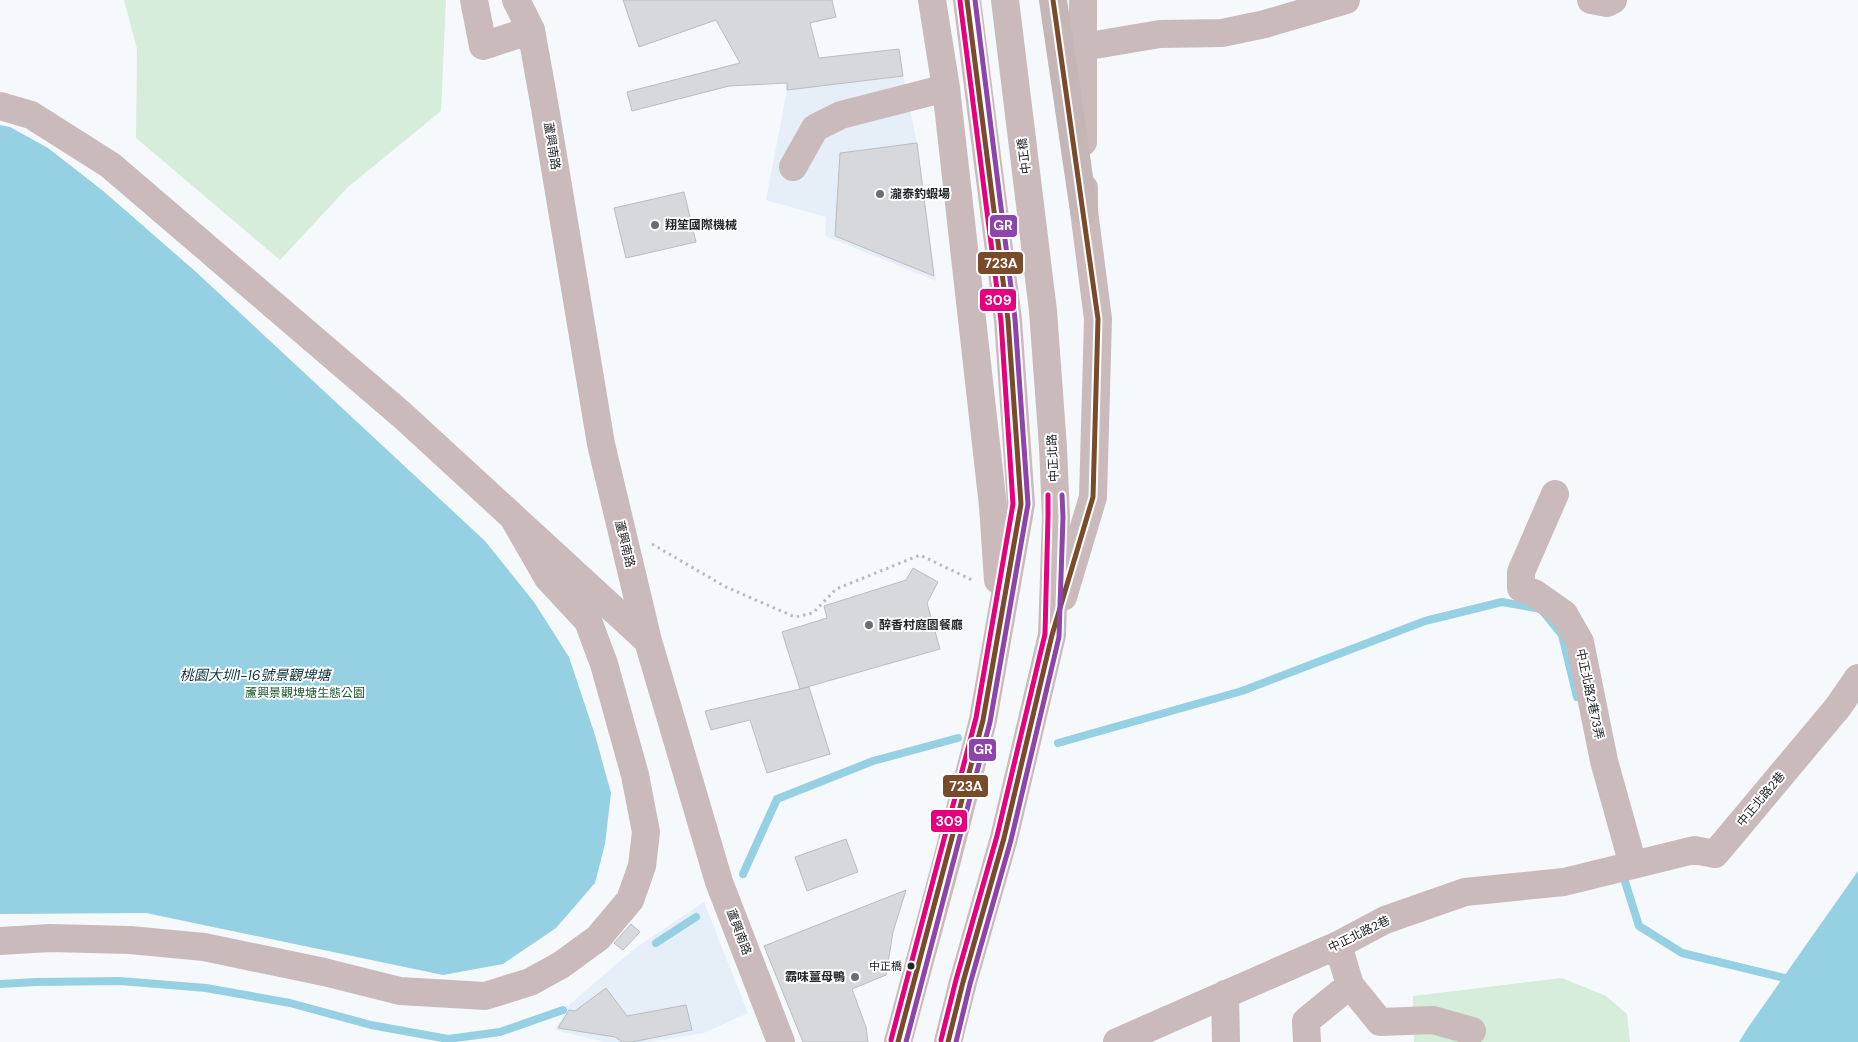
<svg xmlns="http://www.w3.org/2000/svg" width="1858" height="1042" font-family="'DM Sans','Noto Sans TC',sans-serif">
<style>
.built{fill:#e6eef8}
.green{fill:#d5edda}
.water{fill:#95d1e3}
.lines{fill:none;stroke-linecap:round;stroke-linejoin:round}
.stream{stroke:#95d1e3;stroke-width:8}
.building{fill:#d7d8db;stroke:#bbbcc0}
.path{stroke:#c0b8ba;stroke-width:3;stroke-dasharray:2.5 4;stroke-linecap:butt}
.minor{stroke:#cababb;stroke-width:28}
.highway{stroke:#c4b5b6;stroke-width:28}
.bus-1-casing{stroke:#fff;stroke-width:9}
.bus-2-casing{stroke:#fff;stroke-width:9}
.bus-3-casing{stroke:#fff;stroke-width:9}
.bus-1{stroke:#7a4b2a;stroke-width:5}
.bus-2{stroke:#8e44ad;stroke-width:5}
.bus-3{stroke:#e5007d;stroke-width:5}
.poi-dot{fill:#6c6f72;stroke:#fff;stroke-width:2}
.bus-dot{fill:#222428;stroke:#fff;stroke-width:2}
.labels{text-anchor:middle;stroke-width:4;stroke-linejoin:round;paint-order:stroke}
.bus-label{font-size:11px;fill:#222428;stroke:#fff;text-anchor:end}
.street-label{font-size:12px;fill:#222428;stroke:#fff}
.poi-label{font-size:12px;font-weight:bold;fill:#222428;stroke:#fff;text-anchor:start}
.park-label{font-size:12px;fill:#1c582b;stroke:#fff}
.water-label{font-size:14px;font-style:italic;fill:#0a333e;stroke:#fff}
.line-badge{stroke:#fff;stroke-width:2}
.badge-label{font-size:14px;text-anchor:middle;font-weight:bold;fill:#fff}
</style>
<rect width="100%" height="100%" fill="#f6f9fc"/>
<path class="built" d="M903 76 917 143 936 281 825 236 826 217 766 200 787 90Z
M704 902 748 1013 704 1033 649 1042H605L555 1030 570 1004 634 949Z"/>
<path class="green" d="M124 0H446L441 111 348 187 280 260 136 138 137 49Z
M1562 978 1606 996 1627 1014 1630 1042H1414L1413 996Z"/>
<path class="water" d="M0 125 10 127 48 148 102 190 195 271 485 541 534 602 569 657 595 735 611 793 605 844 595 883 556 928 503 964 443 975 146 913 0 914Z
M1858 871V1042H1739L1747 1029Z"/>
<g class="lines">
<path class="stream" d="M1058 743 1242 691 1425 621 1502 602 1541 609 1562 635 1577 697
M1622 872 1639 926 1682 953 1793 980
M743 874 777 799 873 761 958 738
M656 943 696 917
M0 984 36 982 120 981 206 988 290 1003 371 1025 448 1039 500 1032 563 1010"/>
</g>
<path class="building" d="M623 0H832L836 17 810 23 819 58 899 49 903 76 787 90V83L729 86 632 111 627 92 740 63 716 20 639 47Z
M917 143 934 276 835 236 840 153Z
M684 192 696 242 626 258 614 208Z
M913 568 938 582 927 603 940 649 800 689 782 632 827 618 824 606 906 580Z
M809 687 830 754 767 773 750 720 711 730 705 711Z
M846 839 858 872 807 891 795 857Z
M906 890 893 932 886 975 852 989 866 1027 868 1042H803L764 946Z
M631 924 640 932 623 950 614 943Z
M606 988 627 1016 686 1005 692 1030 632 1042H622L615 1037 558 1028 569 1010 575 1011Z"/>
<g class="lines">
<path class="path" d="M652 544 726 587 795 617 813 613 836 589 920 555 972 580"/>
<path class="minor" d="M474 0 483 46 531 30
M516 0 531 30 545 108 601 444 648 641 719 882 781 1042
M932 0 946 88 993 506 998 580
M1591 0 1607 3 1613 0
M1083 47 1160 34 1222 33 1265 24 1346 0
M0 106 31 115 110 165 402 415 648 641
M1083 142V0
M793 167 815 128 841 115 946 88
M1555 494 1521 572V588L1534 593 1564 614 1580 642 1604 761 1633 865
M1063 597 1093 497 1098 319 1084 211V188
M0 941 50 938 130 940 204 947 324 972 400 991 485 996 530 982 561 965 598 938 630 900 642 866 646 832 635 775 604 664 588 621 548 578 513 517
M1338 945 1350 985 1380 1022 1433 1020 1472 1031
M1225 994 1226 1042
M898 1042 947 860 983 720 1021 504 1008 320 967 0
M948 1042 963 982 1004 838 1052 635 1056 517 1053 447 1043 311 1005 0
M1117 1042 1338 945 1385 920 1465 892 1564 882 1694 850 1715 854 1838 707 1858 678
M1307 1042 1306 1021 1350 985"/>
<path class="highway" d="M1053 0 1084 211"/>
<g class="bus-1-casing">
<path id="bus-1" d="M898 1042 983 720 1021 504 1008 320 967 0
M948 1042 963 982 1004 838 1052 635 1093 497 1098 319 1053 0"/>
</g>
<g class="bus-2-casing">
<path id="bus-2" d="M906 1042 990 722 1028 504 1015 319 975 0
M956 1042 970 984 1011 840 1059 637 1063 517 1062 495"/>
</g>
<g class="bus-3-casing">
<path id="bus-3" d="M891 1040 976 718 1013 504 1001 321 960 1
M941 1040 956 980 997 836 1045 634 1048 517V495"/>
</g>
<use href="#bus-1" class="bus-1"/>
<use href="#bus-2" class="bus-2"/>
<use href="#bus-3" class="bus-3"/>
</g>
<g class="poi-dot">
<circle cx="880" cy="194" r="5"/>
<circle cx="655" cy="225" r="5"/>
<circle cx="869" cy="625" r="5"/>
<circle cx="855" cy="977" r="5"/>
</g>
<circle class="bus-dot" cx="911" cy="966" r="4.5"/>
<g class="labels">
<g class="bus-label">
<text x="902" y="970">中正橋</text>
</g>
<g class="street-label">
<text transform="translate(552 146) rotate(81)" y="4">蘆興南路</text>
<text transform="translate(1024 156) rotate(-97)" y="4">中正橋</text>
<text transform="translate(1053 458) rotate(-93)" y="4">中正北路</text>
<text transform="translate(625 544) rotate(76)" y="4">蘆興南路</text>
<text transform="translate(1590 694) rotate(78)" y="4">中正北路2巷73弄</text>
<text transform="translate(1761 799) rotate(-50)" y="4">中正北路2巷</text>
<text transform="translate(739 932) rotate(69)" y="4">蘆興南路</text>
<text transform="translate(1359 934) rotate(-26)" y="4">中正北路2巷</text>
</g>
<g class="poi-label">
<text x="890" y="198">瀧泰釣蝦場</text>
<text x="665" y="229">翔笙國際機械</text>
<text x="879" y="629">醉香村庭園餐廳</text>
<text x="845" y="981" text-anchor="end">霸味薑母鴨</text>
</g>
<g class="park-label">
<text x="305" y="697">蘆興景觀埤塘生態公園</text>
</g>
<g class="water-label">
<text x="255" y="680">桃園大圳1-16號景觀埤塘</text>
</g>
</g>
<g class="line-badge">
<rect x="989" y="214" width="29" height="24" rx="5" fill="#8e44ad"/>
<rect x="977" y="251" width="47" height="24" rx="5" fill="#7a4b2a"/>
<rect x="979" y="288" width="38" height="24" rx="5" fill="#e5007d"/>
<rect x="968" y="738" width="29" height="24" rx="5" fill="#8e44ad"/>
<rect x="942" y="774" width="47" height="24" rx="5" fill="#7a4b2a"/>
<rect x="930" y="809" width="38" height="24" rx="5" fill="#e5007d"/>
</g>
<g class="badge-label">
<text x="1003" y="230">GR</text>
<text x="1001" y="268">723A</text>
<text x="998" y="305">309</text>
<text x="983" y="754">GR</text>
<text x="966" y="791">723A</text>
<text x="949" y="826">309</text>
</g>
</svg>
